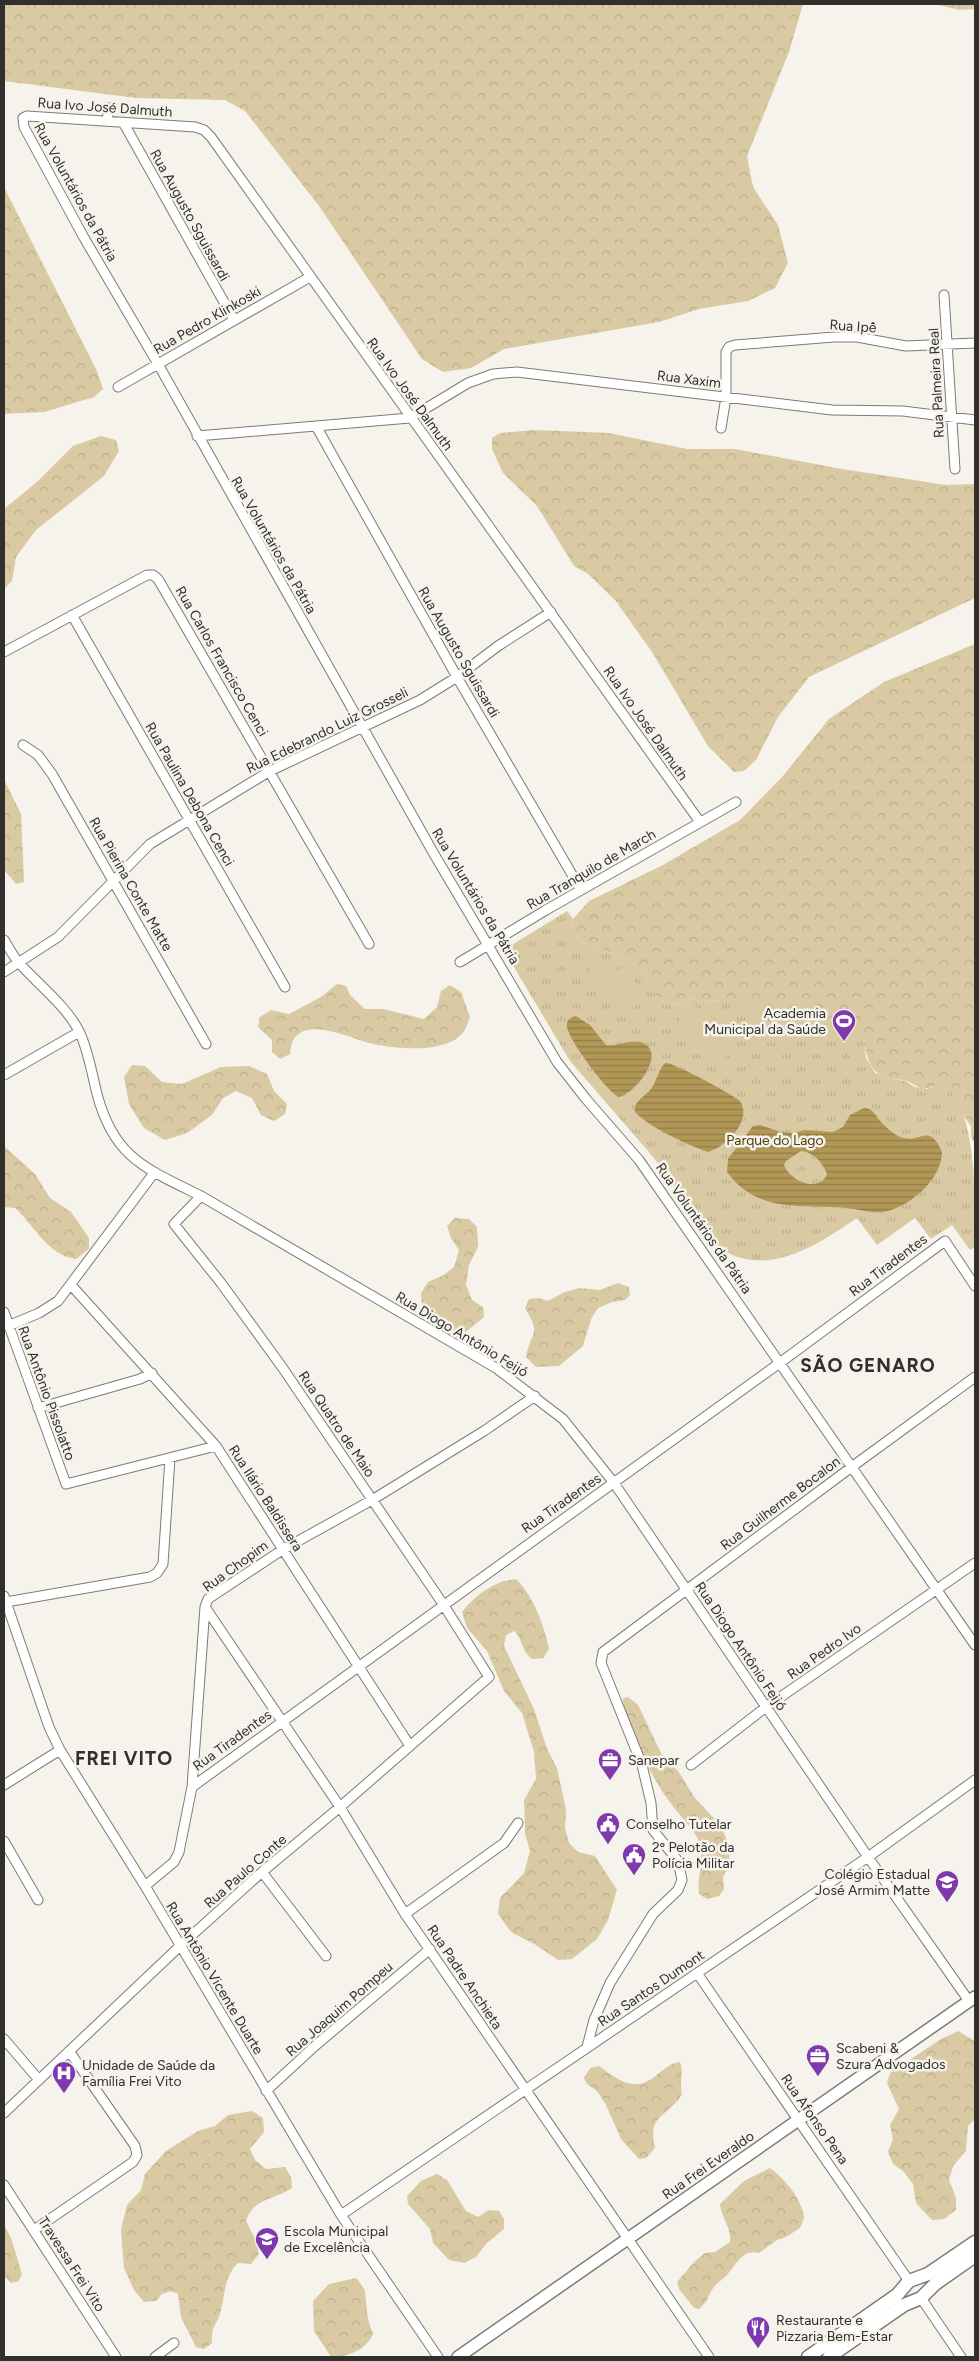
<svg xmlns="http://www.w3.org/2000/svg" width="979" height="2361" font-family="Figtree,sans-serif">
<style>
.forest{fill:url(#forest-crowns)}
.park{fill:url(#park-tufts)}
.pitch{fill:#d9caa3}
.water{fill:url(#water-rules);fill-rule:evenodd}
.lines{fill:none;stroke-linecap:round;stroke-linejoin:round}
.stream{stroke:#b19856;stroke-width:3}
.minor-casing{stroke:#7e7b75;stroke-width:11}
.tertiary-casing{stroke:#7e7b75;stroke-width:14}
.secondary-casing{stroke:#7e7b75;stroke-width:15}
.minor{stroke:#fff;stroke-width:9}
.tertiary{stroke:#fff;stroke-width:11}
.secondary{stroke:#fff;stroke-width:12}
.labels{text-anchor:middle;stroke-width:5;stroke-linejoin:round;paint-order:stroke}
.street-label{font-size:14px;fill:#31302d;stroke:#f5f3ec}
.poi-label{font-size:14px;fill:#31302d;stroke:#f5f3ec;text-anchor:start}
.park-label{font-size:14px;fill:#53410b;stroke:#f5f3ec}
.district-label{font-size:19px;font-weight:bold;letter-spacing:1px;fill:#31302d;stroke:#f5f3ec}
</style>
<defs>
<pattern id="forest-crowns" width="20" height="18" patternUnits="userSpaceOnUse" patternTransform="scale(1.25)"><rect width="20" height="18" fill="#d9caa3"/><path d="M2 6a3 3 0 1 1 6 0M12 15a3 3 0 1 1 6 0" fill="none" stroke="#bbae8d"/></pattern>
<pattern id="park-tufts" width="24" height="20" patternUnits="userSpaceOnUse" patternTransform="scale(1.25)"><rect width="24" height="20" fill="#d9caa3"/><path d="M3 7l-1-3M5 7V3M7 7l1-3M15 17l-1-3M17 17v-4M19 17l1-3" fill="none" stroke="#bbae8d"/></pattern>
<pattern id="water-rules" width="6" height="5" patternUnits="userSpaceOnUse" patternTransform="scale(1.25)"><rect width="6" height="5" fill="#b19856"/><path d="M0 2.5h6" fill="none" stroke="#917c48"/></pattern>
</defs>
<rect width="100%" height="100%" fill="#f5f3ec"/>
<path class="forest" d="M4 4H803L789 52 747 156 753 187 778 225 788 263 775 288 748 301 699 309 659 322 504 349 471 368 443 372 422 359 319 206 245 111 225 100 136 98 4 81Z
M935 4H975V9L959 10Z
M4 187 97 371 103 389 94 397 44 412 4 414Z
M535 430 609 433 687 449H735L842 469 946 485 975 484V598L809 677 778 717 756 760 744 771 734 772 708 746 652 652 615 600 588 574 574 566 537 506 503 473 492 449V438L500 433Z
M101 436 116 440 119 451 104 476 36 530 16 557 12 581 4 589V509L38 481 73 446Z
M975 644V1145L971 1136V1126L940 1084C916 1094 922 1085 903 1080 898 1079 892 1080 887 1078 868 1072 866 1054 864 1036L847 1023 827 1030 803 1033 717 1000 705 1002 692 999 680 1005 666 1004 656 995 644 973 628 959 581 942 572 931 573 919 589 901 663 865 740 820 782 777 829 719 884 682Z
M4 779 21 814 24 882 16 884 4 870Z
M337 984 346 986 350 995 365 1009H383L424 1019 437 1007 441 991 450 985 461 992 470 1017C468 1021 467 1027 464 1031 448 1055 393 1049 369 1043 352 1038 318 1023 302 1032 292 1037 291 1044 290 1054L280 1059 272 1052V1040L258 1027 260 1017 271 1010 289 1014 321 997Z
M132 1065 145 1066 162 1082 182 1084 221 1067 249 1066 267 1074 274 1091 287 1104 285 1114 274 1121 261 1115 252 1098 236 1091 223 1098 212 1115 187 1133 165 1140 144 1128 129 1104 124 1077Z
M4 1146 35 1174 50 1198 71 1212 89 1238V1249L76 1259C47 1255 35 1226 15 1208L4 1207Z
M455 1218 469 1219 477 1227 478 1247 469 1265 466 1285 472 1300 483 1307 484 1317 466 1332 456 1337 434 1328 423 1318 421 1293 428 1282 444 1275 454 1267 459 1250 451 1238 447 1226Z
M618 1283 629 1287 630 1295 625 1300 612 1302 598 1308 591 1319 583 1346 559 1366 536 1367 526 1357C531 1330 542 1336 525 1308L529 1299 539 1298 548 1301 565 1292 580 1288 600 1290Z
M516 1579C534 1597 544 1625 549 1649L543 1658 532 1659C520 1649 523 1639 514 1631L506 1635 504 1646 534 1709 547 1749 557 1768 566 1809 565 1828 569 1843 578 1852 595 1856 617 1890 608 1920 597 1939 572 1959 558 1960 536 1945 511 1932 498 1914 500 1898 524 1873 530 1851 525 1834 524 1800 536 1779 534 1752 522 1713 504 1691 487 1651 467 1628 462 1612C475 1595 494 1581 516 1579Z
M628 1697 638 1705 662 1755 678 1771 695 1798 721 1826 730 1847 729 1867 723 1877 724 1889 719 1896 707 1899 699 1894C696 1873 707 1859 698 1839 692 1827 680 1816 672 1805 656 1785 622 1723 623 1698Z
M958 2031 975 2041V2119L968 2126 966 2151 953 2166 949 2180 956 2198V2210L944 2219 932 2220 916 2203 913 2184 903 2171 893 2164 888 2152 893 2139 890 2125 899 2109 887 2083 890 2073 941 2039Z
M680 2062C684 2072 679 2083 682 2094 667 2119 647 2113 655 2148L646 2158 639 2159 621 2139 605 2103 597 2091 587 2084 584 2078 590 2068 599 2066C611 2075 630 2090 646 2082 659 2076 665 2064 680 2062Z
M252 2111 263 2118 264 2132 250 2149 255 2160 266 2169 285 2167 291 2177 292 2188C274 2200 253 2198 246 2221L256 2241 259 2254 251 2264 238 2263C225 2275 225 2293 221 2310 218 2325 211 2324 212 2343L204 2349 196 2347 181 2317 178 2294 171 2291 162 2294 156 2301 144 2302 134 2290 124 2268 121 2230 127 2205 141 2190 145 2174 166 2151 198 2131 215 2126 228 2115Z
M770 2168C784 2178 802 2199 804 2217 804 2220 801 2225 800 2228L786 2237 777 2240 759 2253C741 2249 737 2265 726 2276 722 2280 715 2284 712 2290 706 2299 710 2299 699 2309L694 2308 679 2289 677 2282 695 2261 705 2253 715 2252 730 2242C732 2228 721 2218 720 2204L744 2181Z
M437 2174 447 2180 466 2211 478 2217 489 2210 499 2211 504 2219V2229L486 2244 476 2257 464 2263 449 2260 433 2243 430 2229 408 2204 407 2196 421 2181Z
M4 2225 11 2238 22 2274 19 2281 11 2283 4 2276Z
M356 2278C359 2282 364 2287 365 2292 367 2307 366 2318 373 2333 368 2349 348 2357 331 2357L314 2331 313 2301 329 2284Z"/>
<path class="park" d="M567 911 573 919 572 931 581 942 628 959 644 973 656 995 666 1004 680 1005 692 999 705 1002 731 998 743 1001 779 1024 803 1033 827 1030 847 1023 858 1027 864 1036 866 1058 875 1073 887 1078 905 1081 915 1087 927 1089 940 1084C979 1101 975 1206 975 1247L970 1250 952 1225 931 1239 915 1218 877 1245 857 1218C814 1247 764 1281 715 1245L654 1158 570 1061 505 952V949Z"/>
<path class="pitch" d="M595 949 610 972 596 981 582 958Z
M625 966 647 999 619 1017 597 984Z
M691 1003 740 1037 722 1061 674 1027Z"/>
<path class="water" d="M576 1016 590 1025 606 1045C618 1047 634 1037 645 1044 665 1056 635 1093 619 1097 608 1093 567 1038 567 1026 566 1020 571 1017 576 1016Z
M665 1063C673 1062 732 1094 740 1101 753 1120 726 1147 708 1152 686 1144 650 1128 635 1112 633 1102 645 1096 651 1089 657 1081 658 1070 665 1063Z
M864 1108C874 1108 877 1119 884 1125 889 1130 896 1136 903 1138 921 1143 929 1122 942 1152 942 1178 913 1204 888 1211 876 1215 859 1209 846 1208 801 1204 758 1214 727 1172L728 1159 753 1126 760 1125 781 1132 793 1133 805 1130 833 1132 843 1127 850 1115ZM801 1151C814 1152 823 1163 827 1174 819 1194 790 1181 784 1165L786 1161Z"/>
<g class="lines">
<path class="stream" d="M974 1138H975"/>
<g class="minor-casing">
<path id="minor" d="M107 121 109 108
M123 122 234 320
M944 295 955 469
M118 387 310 277
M316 426 457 677 581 890
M721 428 726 397V352L729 347 735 345 834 337H857L906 346 975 343
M197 436 410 418 468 383 493 374 517 372 832 410 903 411 975 420
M72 615 285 987
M4 652 147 575H153L158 579 369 944
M23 745 38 755 52 774 206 1044
M700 822 211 137 204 130 195 127 27 116 23 118 24 127 83 236 158 364 434 854 557 1062 586 1099 639 1160 975 1645
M4 940C9 948 14 958 21 965 40 986 66 1006 79 1031 88 1049 92 1074 97 1094 114 1158 145 1168 201 1196L496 1368 563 1419 614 1483 868 1857 969 2001
M460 962 546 910 736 802
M4 972 58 937 150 844 270 771 420 700 457 677 498 646 551 612
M4 1075 79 1032
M71 1285 216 1446 410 1746
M4 1312 66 1484 216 1446
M8 1326 39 1313 58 1301 154 1173
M38 1408 140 1379 152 1373
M4 1596 49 1727 60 1750 145 1886 341 2215 438 2357
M6 1602 150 1577 157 1573 163 1564 170 1458
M205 1607 340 1807 405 1914 709 2357
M691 1765 766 1707 975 1563
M4 1785 60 1750
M192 1787 781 1362 945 1241 975 1286
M4 1841 38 1900
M262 1872 326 1956
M145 1886 174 1862 179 1852 192 1787 205 1607 208 1599 282 1550 372 1500 484 1431 535 1396
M405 1914 504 1843 518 1823
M697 1973 909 2281
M4 2039 39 2080
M587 2047 594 2020 610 1983 653 1914 678 1890 682 1880 678 1861 653 1830 651 1803 642 1765 601 1663 603 1652 853 1466 975 1377
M266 2091 316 2045 430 1949
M4 2113 180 1946 262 1872 340 1807 489 1677 443 1604 282 1367 221 1283 174 1224 201 1196
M4 2185 116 2357
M341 2215 868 1857 975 1780
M34 2230 133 2162 137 2155 135 2146 69 2051
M921 2298 961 2357
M155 2357 174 2343"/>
</g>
<g class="tertiary-casing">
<path id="tertiary" d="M458 2357 975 1997"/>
</g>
<g class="secondary-casing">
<path id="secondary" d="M808 2357 897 2295 909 2281 928 2274 975 2242
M829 2357 904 2305 921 2298 935 2284 975 2256"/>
</g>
<use href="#minor" class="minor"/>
<use href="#tertiary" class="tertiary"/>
<use href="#secondary" class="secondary"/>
</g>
<defs>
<g id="stadium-pin" transform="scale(1.25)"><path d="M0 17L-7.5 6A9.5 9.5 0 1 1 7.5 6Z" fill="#8039ac" stroke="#f5f3ec"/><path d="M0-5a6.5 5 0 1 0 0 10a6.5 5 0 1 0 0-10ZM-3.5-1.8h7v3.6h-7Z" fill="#fff"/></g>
<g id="office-pin" transform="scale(1.25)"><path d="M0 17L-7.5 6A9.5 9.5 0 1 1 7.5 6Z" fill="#8039ac" stroke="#f5f3ec"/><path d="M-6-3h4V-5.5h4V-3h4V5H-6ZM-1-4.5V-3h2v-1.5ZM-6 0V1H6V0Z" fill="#fff"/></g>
<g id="civic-pin" transform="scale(1.25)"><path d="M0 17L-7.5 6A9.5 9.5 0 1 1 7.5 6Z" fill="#8039ac" stroke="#f5f3ec"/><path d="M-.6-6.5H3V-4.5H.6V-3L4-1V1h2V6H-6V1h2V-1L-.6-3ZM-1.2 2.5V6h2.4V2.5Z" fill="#fff"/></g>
<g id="school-pin" transform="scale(1.25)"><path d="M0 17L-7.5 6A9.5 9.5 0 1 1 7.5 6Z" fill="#8039ac" stroke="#f5f3ec"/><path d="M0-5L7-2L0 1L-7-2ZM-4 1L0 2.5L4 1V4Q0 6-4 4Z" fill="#fff"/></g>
<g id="hospital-pin" transform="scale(1.25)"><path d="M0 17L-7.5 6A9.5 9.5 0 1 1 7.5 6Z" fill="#8039ac" stroke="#f5f3ec"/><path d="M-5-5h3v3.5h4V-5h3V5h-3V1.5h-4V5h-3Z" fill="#fff"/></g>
<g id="restaurant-pin" transform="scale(1.25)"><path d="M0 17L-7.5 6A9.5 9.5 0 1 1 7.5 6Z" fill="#8039ac" stroke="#f5f3ec"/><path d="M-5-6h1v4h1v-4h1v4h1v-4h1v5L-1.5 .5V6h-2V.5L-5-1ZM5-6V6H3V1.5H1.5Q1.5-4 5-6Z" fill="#fff"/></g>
</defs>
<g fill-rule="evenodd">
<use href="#stadium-pin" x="844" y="1021"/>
<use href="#office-pin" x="610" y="1760"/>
<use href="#civic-pin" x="608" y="1824"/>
<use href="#civic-pin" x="634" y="1855"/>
<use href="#school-pin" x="947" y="1882"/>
<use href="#office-pin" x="818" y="2056"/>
<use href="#hospital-pin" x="64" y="2073"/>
<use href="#school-pin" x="267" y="2239"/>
<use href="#restaurant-pin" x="758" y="2328"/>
</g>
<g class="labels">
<g class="street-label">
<text transform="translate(105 107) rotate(4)" y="5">Rua Ivo José Dalmuth</text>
<text transform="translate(76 192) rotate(61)" y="5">Rua Voluntários da Pátria</text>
<text transform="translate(190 215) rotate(61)" y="5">Rua Augusto Sguissardi</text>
<text transform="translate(207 320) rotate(-30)" y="5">Rua Pedro Klinkoski</text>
<text transform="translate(853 326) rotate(4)" y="5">Rua Ipê</text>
<text transform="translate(689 379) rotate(7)" y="5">Rua Xaxim</text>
<text transform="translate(936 383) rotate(-93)" y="5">Rua Palmeira Real</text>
<text transform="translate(410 394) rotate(54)" y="5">Rua Ivo José Dalmuth</text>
<text transform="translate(274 545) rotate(60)" y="5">Rua Voluntários da Pátria</text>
<text transform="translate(459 652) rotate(60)" y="5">Rua Augusto Sguissardi</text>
<text transform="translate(222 661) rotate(60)" y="5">Rua Carlos Francisco Cenci</text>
<text transform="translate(646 723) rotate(55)" y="5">Rua Ivo José Dalmuth</text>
<text transform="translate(327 730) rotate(-26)" y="5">Rua Edebrando Luiz Grosseli</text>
<text transform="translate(190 794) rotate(60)" y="5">Rua Paulina Debona Cenci</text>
<text transform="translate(591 869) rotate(-30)" y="5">Rua Tranquilo de March</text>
<text transform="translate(131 884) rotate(60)" y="5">Rua Pierina Conte Matte</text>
<text transform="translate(476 896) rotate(59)" y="5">Rua Voluntários da Pátria</text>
<text transform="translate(704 1228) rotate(55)" y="5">Rua Voluntários da Pátria</text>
<text transform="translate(888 1265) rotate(-37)" y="5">Rua Tiradentes</text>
<text transform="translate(462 1334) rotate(31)" y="5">Rua Diogo Antônio Feijó</text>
<text transform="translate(47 1393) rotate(70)" y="5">Rua Antônio Pissolatto</text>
<text transform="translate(337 1424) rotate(56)" y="5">Rua Quatro de Maio</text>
<text transform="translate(266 1498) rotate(57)" y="5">Rua Ilário Baldissera</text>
<text transform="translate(561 1503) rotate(-35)" y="5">Rua Tiradentes</text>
<text transform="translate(780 1503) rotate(-37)" y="5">Rua Guilherme Bocalon</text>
<text transform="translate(235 1566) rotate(-36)" y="5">Rua Chopim</text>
<text transform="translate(741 1646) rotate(56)" y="5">Rua Diogo Antônio Feijó</text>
<text transform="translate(824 1651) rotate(-35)" y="5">Rua Pedro Ivo</text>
<text transform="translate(232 1740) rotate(-36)" y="5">Rua Tiradentes</text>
<text transform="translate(245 1871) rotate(-41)" y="5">Rua Paulo Conte</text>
<text transform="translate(465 1977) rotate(56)" y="5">Rua Padre Anchieta</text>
<text transform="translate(215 1978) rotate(59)" y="5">Rua Antônio Vicente Duarte</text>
<text transform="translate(651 1988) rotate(-34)" y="5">Rua Santos Dumont</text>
<text transform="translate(339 2009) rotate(-41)" y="5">Rua Joaquim Pompeu</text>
<text transform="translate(815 2119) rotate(55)" y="5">Rua Afonso Pena</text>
<text transform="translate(708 2165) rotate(-35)" y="5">Rua Frei Everaldo</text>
<text transform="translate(72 2264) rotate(57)" y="5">Travessa Frei Vito</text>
</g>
<g class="poi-label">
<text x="826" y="1018" text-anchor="end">Academia<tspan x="826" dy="16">Municipal da Saúde</tspan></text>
<text x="628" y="1765">Sanepar</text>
<text x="626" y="1829">Conselho Tutelar</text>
<text x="652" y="1852">2º Pelotão da<tspan x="652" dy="16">Polícia Militar</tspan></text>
<text x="930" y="1879" text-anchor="end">Colégio Estadual<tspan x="930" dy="16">José Armim Matte</tspan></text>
<text x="836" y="2053">Scabeni &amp;<tspan x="836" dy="16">Szura Advogados</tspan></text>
<text x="82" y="2070">Unidade de Saúde da<tspan x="82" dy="16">Família Frei Vito</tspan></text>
<text x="284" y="2236">Escola Municipal<tspan x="284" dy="16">de Excelência</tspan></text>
<text x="776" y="2325">Restaurante e<tspan x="776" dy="16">Pizzaria Bem-Estar</tspan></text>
</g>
<g class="park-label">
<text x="775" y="1145">Parque do Lago</text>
</g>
<g class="district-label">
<text x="868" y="1372">SÃO GENARO</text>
<text x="124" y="1765">FREI VITO</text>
</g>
</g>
<rect width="979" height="2361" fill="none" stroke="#31302d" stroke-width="10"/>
</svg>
